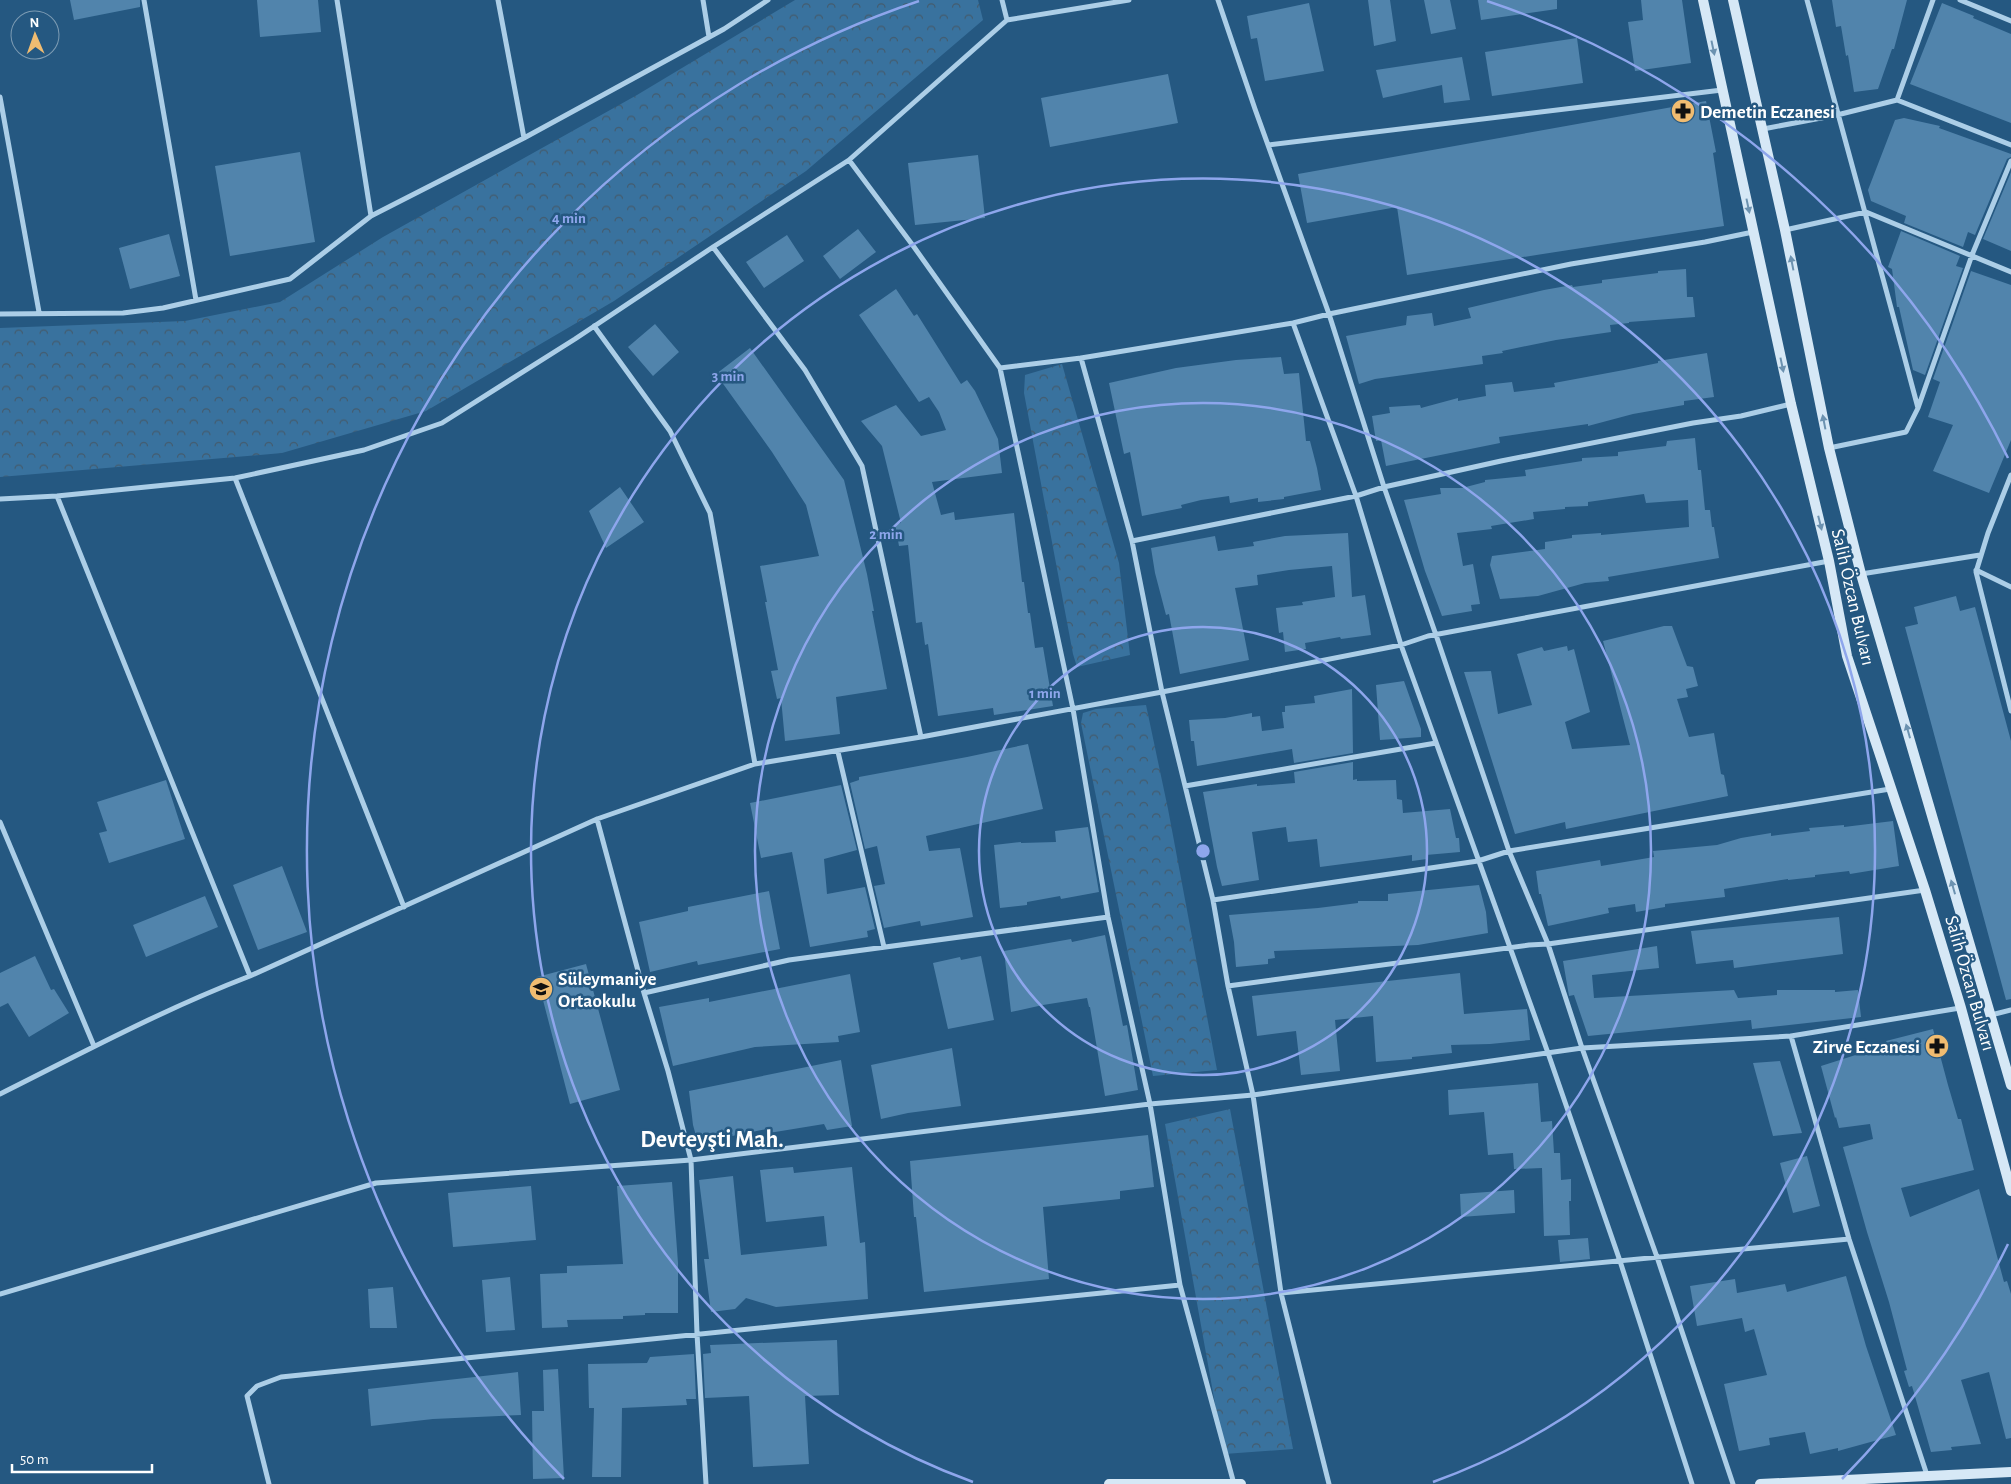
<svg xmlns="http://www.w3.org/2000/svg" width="2011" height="1484" font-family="'Alegreya Sans',sans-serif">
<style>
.park{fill:url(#park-crowns)}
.building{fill:#5184ac}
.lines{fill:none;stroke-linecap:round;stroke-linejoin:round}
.street{stroke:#accee7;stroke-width:5}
.secondary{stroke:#d6e8f6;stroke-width:10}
.oneway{fill:#6c92b0}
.ring{fill:none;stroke:#8ea6ec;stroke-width:2.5}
.labels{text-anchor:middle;stroke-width:5;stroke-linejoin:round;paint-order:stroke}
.poi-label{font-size:19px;font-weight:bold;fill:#fff;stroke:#255881;text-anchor:start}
.street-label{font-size:19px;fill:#fff;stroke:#255881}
.district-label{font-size:24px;font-weight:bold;fill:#fff;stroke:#255881}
.centre{fill:#8ea6ec;stroke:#255881;stroke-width:2.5}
.ring-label{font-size:15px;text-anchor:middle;font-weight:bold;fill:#8ea6ec;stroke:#255881;stroke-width:5;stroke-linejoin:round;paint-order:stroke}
</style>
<defs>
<pattern id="park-crowns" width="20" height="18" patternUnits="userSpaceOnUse" patternTransform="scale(1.25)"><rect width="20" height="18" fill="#39729e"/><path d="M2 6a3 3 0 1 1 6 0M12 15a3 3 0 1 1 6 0" fill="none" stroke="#445b6d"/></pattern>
</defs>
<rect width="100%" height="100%" fill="#255881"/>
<path class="park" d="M795 0H978L983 20 806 171 614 301 426 411 282 453 0 477V328L185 321 280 302 383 237 637 95Z
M1062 364 1119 563 1130 655 1077 667 1073 654 1024 393 1025 375Z
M1146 705 1168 809 1217 1070 1153 1076 1081 723 1083 713 1096 709Z
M1230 1109 1293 1449 1224 1454 1165 1124Z"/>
<path class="building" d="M70 0H140V7L74 20Z
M257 0H318L321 32 260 37Z
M1368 0H1390L1396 41 1374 46Z
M1424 0H1450L1456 29 1431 34Z
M1478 0H1557V9L1481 20Z
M1641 0H1682L1691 63 1635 71 1628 22 1643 20Z
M1832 0H1907L1894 49H1892L1878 89 1854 92 1848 55 1846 56 1841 26 1836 27Z
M1309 3 1324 71 1265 81 1257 38 1251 39 1247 16Z
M1942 3 1974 16 1973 18 2011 34V123L1910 84Z
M1577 38 1583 83 1492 96 1485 52Z
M1462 57 1470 100 1444 103 1442 85 1383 98 1376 70Z
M1168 74 1178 123 1050 147 1041 98Z
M1706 101 1716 152 1713 153 1724 226 1407 275 1397 207 1307 223 1298 174Z
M1904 118 1940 126 1939 128 2011 154V157L2007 159 1975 235 1968 232 1963 247 1904 223 1906 216 1871 201 1868 190 1895 120Z
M300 152 315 242 230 256 215 166Z
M978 155 985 218 915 225 908 163Z
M2011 172V251L1983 239Z
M858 229 876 252 840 279 823 256Z
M1901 231 1960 256 1956 266 1963 268 1925 375 1913 370 1899 307H1897L1892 269 1888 267Z
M169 234 180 276 130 289 119 248Z
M787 235 804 261 764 288 746 262Z
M1686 269 1687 297H1693L1695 317 1629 322V323L1610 325 1611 332 1556 340 1502 351 1503 353 1482 356 1483 364 1375 379 1359 384 1346 336 1406 325 1407 316 1432 313 1434 326 1471 318 1468 308 1544 290 1572 285 1573 287 1602 283V280L1658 273V271Z
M1971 271 2011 285V440L1989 493 1933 471 1953 425 1928 417 1940 382 1933 379Z
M896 289 914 316 917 314 961 384 967 380 975 391 998 439 1002 473 932 482 941 515 954 512 955 520 1014 513 1022 582H1024L1028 613H1030L1035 648 1043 647 1053 706 994 715 993 708 938 716 928 644 925 645 922 622 916 623 908 545 899 546 895 524 901 523 882 446 861 421 896 405 921 436 946 430 939 412 929 397 919 402 859 315Z
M655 324 679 352 653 376 628 347Z
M750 348 844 480 867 574 874 611H872L887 689 836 697 840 734 785 741 781 698 777 699 771 671 778 670 765 602H767L760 566 819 556 806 505 772 452 716 374Z
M1707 353 1714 397 1684 401V405L1633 414 1588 426V424L1499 437 1500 443 1386 466 1381 440 1376 441 1372 416 1390 413 1389 407 1420 405 1421 408 1458 398V401L1486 396 1485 385 1512 382 1514 392 1555 387 1554 383 1624 370 1658 363V361Z
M1281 357 1284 374 1299 373 1306 441H1310L1317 468 1321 490 1284 497V499L1258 502V498L1230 503 1229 496 1201 500 1181 505 1182 508 1142 516 1130 452 1124 454 1109 383 1176 368 1236 360Z
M1695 438 1698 470H1701L1705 510H1710L1712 527H1714L1719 558 1608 577 1609 581 1585 583 1538 596 1500 599 1490 565 1492 556 1545 549V542L1572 538V535L1601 533V535L1689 527 1688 500 1646 503 1644 494 1588 502V506L1565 507V509L1533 512 1534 519 1491 526 1492 529 1457 533 1463 566 1473 564 1480 604 1471 605 1472 611 1442 616 1425 571 1404 500 1441 494 1440 488H1462L1485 482V480L1526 476 1525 470 1582 461V458L1618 456V452L1666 446 1667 441Z
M620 487 644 522 606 548 589 511Z
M1348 533 1352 597 1365 595 1371 635 1341 639 1340 637 1305 643 1306 649 1285 652 1283 632 1279 633 1276 608 1303 605 1302 602 1335 597 1332 566 1289 570 1257 575 1258 585 1235 588 1249 660 1180 674 1169 614 1166 615 1155 573 1151 548 1215 536 1218 551 1254 546 1253 542 1285 536Z
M1956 596 1960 611 1975 607 2011 741V999L2006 1000 1905 627 1918 624 1914 607Z
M1664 626H1672L1687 666 1693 667 1698 686 1686 689 1688 697 1677 699 1689 737 1714 733 1721 774 1724 775 1728 796 1566 829 1565 822 1515 834 1464 672 1491 671 1498 714 1532 705 1517 654 1542 647 1544 651 1567 646 1568 651 1574 649 1590 712 1565 722 1572 749 1630 745 1603 641Z
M1404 681 1421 729V737L1380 740 1376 685Z
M1352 689 1353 753 1294 763 1292 749 1197 766 1194 741H1191L1189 720 1225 718 1252 713V717L1260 716 1262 731 1284 728 1282 712H1285V706L1315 703 1314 696Z
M1028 744 1043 809 926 836 929 851 960 848 973 917 921 926 920 921 884 928 874 886 885 884 877 846 865 849 850 783 859 780V777L967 757Z
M1353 762V780L1357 779V781L1396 780 1397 799 1402 800 1403 813 1450 809 1456 838H1459L1460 852 1426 855 1427 859 1412 861V855L1320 867 1317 839 1288 842 1286 827 1252 832 1259 880 1222 886 1217 867 1203 792 1257 784V786L1295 783 1294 772Z
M166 780 185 839 109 863 99 833 107 831 97 802Z
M841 785 857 850 824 859 827 894 865 887 875 929 867 931 868 937 810 947 792 852 761 858 750 803Z
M1893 821 1899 866 1850 874 1849 871 1815 875V877L1788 880V879L1724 889 1725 897 1665 904V907L1636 912 1635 904 1608 908 1609 913 1548 926 1541 894H1539L1536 871 1600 860 1601 866 1654 857 1653 851 1717 845 1741 838 1771 833V836L1810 831 1809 828 1844 825V827Z
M1088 827 1099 892 1061 899 1060 896 1027 902V905L1000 908 994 845 1021 842V843L1056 842 1055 831Z
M282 866 307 932 258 950 233 885Z
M1479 885 1486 912 1488 933 1418 945 1274 951 1275 958 1268 959V964L1236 967 1234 942 1229 915 1318 908 1358 903V901H1388V894Z
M769 891 780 949 698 965 697 961 650 972 639 922 688 911V907Z
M205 896 218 927 146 957 133 925Z
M1839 917 1843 954 1734 968 1733 960 1696 964 1691 931Z
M1105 935 1123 1026 1127 1025 1138 1090 1105 1096 1090 1007H1089L1087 998 1043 1005 1011 1012 1004 951 1071 939 1072 942Z
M1657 946 1659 968 1592 975 1594 998 1734 990 1738 998 1777 995V990H1835V992L1858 990 1861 1017 1752 1029 1751 1020 1588 1036 1574 995 1569 996 1563 961Z
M35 956 51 990 54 989 69 1013 29 1037 8 1003 0 1007V973Z
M981 956 994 1020 948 1029 933 963 960 957 961 960Z
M586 964 620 1090 570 1104 537 977Z
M1460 973 1464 1014 1527 1009 1530 1040 1490 1044 1451 1045 1452 1053 1412 1057V1059L1376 1062 1373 1016 1335 1020 1340 1071 1301 1075 1296 1031 1257 1036 1252 996Z
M850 974 860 1032 838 1036 839 1042 755 1047 673 1066 659 1007 709 998V1002Z
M1933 1029 1948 1085 1958 1119H1961L1974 1170 1901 1188 1910 1217 1979 1189 2004 1282 2007 1281 2011 1294V1438L2006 1439 1989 1372 1961 1380 1981 1444 1951 1447 1952 1450 1931 1452 1912 1386 1909 1387 1904 1371 1907 1370 1889 1302 1867 1232 1843 1147 1873 1139 1870 1124 1839 1128 1836 1117 1835 1118 1821 1066 1887 1045 1886 1041Z
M952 1048 961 1106 908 1113 881 1119 871 1065Z
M841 1060 852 1126 827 1130 824 1124 769 1133 767 1129 698 1143 693 1125 689 1091Z
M1780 1061 1802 1133 1773 1136 1753 1063Z
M1538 1083 1541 1122 1552 1121 1554 1153H1560L1561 1180 1571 1179V1201H1569L1570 1235 1544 1236 1542 1168 1514 1169 1513 1153 1488 1155 1484 1112 1449 1115 1448 1090Z
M1148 1135 1154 1187 1120 1191V1199L1043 1207 1049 1279 924 1292 916 1217H914L910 1161Z
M1807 1156 1820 1206 1793 1213 1780 1163Z
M793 1167 794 1173 852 1167 860 1243 865 1242 868 1299 776 1307 746 1298 735 1309 711 1312 704 1259H709L699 1180 733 1176 741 1255 827 1246 824 1216 766 1222 760 1170Z
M672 1182 678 1263V1313H645V1315L623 1316V1319L567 1320 568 1327 542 1328 540 1274 567 1273V1266L623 1264 617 1186Z
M531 1186 536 1240 453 1247 448 1193Z
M1514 1190 1515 1213 1461 1217 1460 1194Z
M1588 1238 1590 1259 1560 1262 1558 1240Z
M1846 1276 1866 1346 1896 1435 1838 1451V1448L1810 1454 1805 1432 1769 1438 1770 1445 1739 1451 1724 1384 1767 1375 1754 1329 1745 1332 1742 1318 1697 1326 1690 1286 1735 1279 1737 1293 1785 1284 1787 1292Z
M510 1277 515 1330 486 1332 482 1280Z
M393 1287 397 1328H370L368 1289Z
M837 1340 839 1395 805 1396 809 1464 753 1467 749 1396 705 1398 703 1354 711 1353 710 1345Z
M694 1354 696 1399H686L687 1405 622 1408 621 1477H592L594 1408H589L588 1364 647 1363 650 1357Z
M558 1369 564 1478 533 1479 532 1411H544L543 1370Z
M518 1372 521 1415 433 1419 371 1426 368 1389Z"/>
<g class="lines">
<path class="street" d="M144 0 196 300
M337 0 371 216
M498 0 524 138
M703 0 709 37
M1002 0 1007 20
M1218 0 1255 109 1329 314 1384 487 1436 635 1509 851 1548 944 1582 1048 1657 1257 1733 1484
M1807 0C1843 137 1882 272 1918 408L1906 432 1829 448
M1933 0 1897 100 2011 145
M1960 0 2011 21
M0 97 39 312
M1763 129 1837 115 1897 100
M1268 145 1722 90
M849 160 914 247 1000 368 1073 709 1108 917 1150 1104 1180 1285 1234 1484
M1785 230 1866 212 2011 272
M713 247 805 370 862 466 921 737
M0 314 123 313 163 308 290 279 371 216 524 138 724 29 768 0
M1293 323 1356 496 1401 645 1548 1053 1620 1261 1692 1484
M594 326 670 431 710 513 755 764
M1081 358 1132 541 1162 692 1213 900 1228 986 1253 1095 1281 1293 1329 1484
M1000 368 1081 358 1293 323 1329 314 1571 264 1705 242 1753 232
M1918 408 1972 255 2011 161
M2011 475 1988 533 1976 572 2011 711
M235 478 404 907
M57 496 250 976
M0 499 57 496 235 478 364 450 442 423 575 339 713 247 849 160 1007 20 1129 0
M1132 541 1356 496 1384 487 1501 461 1693 423 1741 416 1791 404
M1976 570 2011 587
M1861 574 1980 555V557
M838 752 884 947
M1185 786 1436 743
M597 819 644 993 668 1071 691 1160 697 1334 706 1484
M0 822 94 1046
M1213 900 1478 861 1509 851 1890 789
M1228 986 1529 945 1548 944 1925 890
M644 993 789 960 1108 917
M1991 1015 2011 1010
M1791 1036 1849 1239 1927 1475
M0 1094C82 1053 164 1009 250 976L597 819 755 764 921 737 1162 692 1401 645 1428 636 1829 561
M1281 1293 1849 1239
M0 1294 376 1183 691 1160 1150 1104 1253 1095 1582 1048 1791 1036 1960 1008
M269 1484 247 1396 257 1386 281 1377 1180 1285"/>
<path class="secondary" d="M1703 0 1791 404 1829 561 1847 656 1925 890 1961 1008 2011 1191
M1733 0 1785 230 1829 448 1861 574 2011 1085
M1109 1484H1241
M1760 1484 2011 1472"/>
</g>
<defs><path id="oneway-solid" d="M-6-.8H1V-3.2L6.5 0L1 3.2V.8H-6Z" transform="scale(1.25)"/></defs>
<g class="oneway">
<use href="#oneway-solid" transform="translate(1713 48) rotate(78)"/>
<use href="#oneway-solid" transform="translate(1748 206) rotate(78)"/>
<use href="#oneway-solid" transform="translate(1792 263) rotate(-101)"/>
<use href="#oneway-solid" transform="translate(1782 365) rotate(78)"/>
<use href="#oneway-solid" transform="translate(1824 422) rotate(-101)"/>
<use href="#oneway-solid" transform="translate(1820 523) rotate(76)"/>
<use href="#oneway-solid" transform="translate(1908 731) rotate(-106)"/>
<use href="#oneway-solid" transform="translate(1953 887) rotate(-106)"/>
</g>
<g class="ring">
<circle cx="1203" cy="851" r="224"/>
<circle cx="1203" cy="851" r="448"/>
<path d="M973 1482A672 672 0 1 1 1433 1482"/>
<path d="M2008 1244A896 896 0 0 1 1842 1479M564 1479A896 896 0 0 1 919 1M1487 1A896 896 0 0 1 2008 458"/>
</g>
<defs>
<g id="pharmacy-disc" transform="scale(1.25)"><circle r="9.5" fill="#f0bc71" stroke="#255881"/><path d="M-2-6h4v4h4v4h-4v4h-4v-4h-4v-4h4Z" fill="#111"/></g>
<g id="school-disc" transform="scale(1.25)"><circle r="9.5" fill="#f0bc71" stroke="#255881"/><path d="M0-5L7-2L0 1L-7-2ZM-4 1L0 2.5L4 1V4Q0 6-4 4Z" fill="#111"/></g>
</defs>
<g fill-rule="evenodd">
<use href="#pharmacy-disc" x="1683" y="111"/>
<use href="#school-disc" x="541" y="989"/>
<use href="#pharmacy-disc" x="1937" y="1046"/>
</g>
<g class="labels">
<g class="poi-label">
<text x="1700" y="118">Demetin Eczanesi</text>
<text x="558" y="985">Süleymaniye<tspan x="558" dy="22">Ortaokulu</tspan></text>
<text x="1920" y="1053" text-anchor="end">Zirve Eczanesi</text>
</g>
<g class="street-label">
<text transform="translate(1854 597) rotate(77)" y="7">Salih Özcan Bulvarı</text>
<text transform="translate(1971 983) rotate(74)" y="7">Salih Özcan Bulvarı</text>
</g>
<g class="district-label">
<text x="712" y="1147">Devteyşti Mah.</text>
</g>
</g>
<circle cx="1203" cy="851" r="8" class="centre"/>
<g class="ring-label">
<text x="569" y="223">4 min</text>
<text x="728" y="381">3 min</text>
<text x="886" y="539">2 min</text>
<text x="1045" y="698">1 min</text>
</g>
<g transform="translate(35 35) rotate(358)"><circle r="24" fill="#255881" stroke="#7c9bb3"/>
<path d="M0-4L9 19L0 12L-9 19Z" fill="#f0bc71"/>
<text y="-8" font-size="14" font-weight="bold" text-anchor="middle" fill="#ffffff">N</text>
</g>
<path d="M12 1464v8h140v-8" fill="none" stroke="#ffffff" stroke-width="2.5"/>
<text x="20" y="1464" font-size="15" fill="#ffffff" stroke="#255881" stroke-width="4" paint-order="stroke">50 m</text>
</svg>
